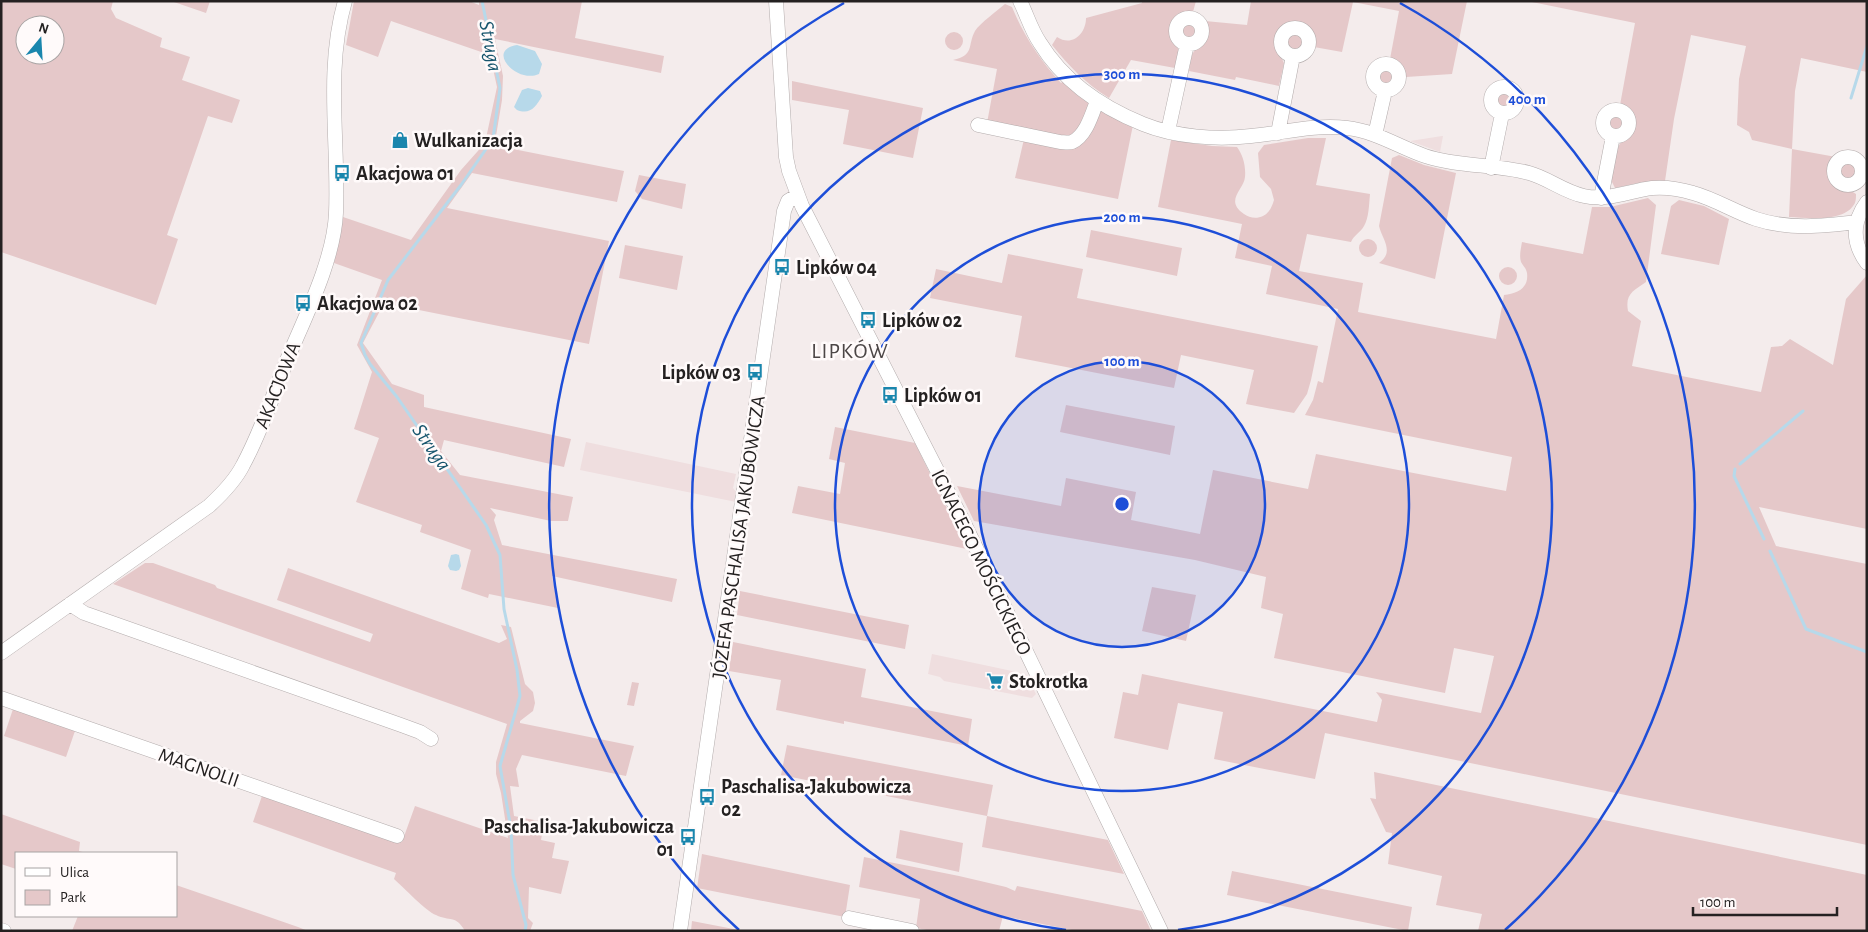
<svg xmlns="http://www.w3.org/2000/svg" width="1868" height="932" font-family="'Alegreya Sans',sans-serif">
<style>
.built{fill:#efdedf}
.green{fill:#e5c8c9;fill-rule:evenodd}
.water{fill:#b7d9ea}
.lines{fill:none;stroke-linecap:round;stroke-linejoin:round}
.stream{stroke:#b7d9ea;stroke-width:3}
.minor-casing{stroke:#b3acac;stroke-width:15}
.minor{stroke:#fff;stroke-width:14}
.ring{fill:none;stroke:#1d4ed8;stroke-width:2.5}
.labels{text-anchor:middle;stroke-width:5;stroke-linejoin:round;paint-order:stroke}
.poi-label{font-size:20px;font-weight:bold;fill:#242121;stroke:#fffafa;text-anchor:start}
.street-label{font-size:20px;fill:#242121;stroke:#fffafa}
.water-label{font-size:21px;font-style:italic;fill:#17556d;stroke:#fffafa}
.quarter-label{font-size:22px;letter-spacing:1px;fill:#4c4646;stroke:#fffafa}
.centre{fill:#1d4ed8;stroke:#fffafa;stroke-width:2.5}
.ring-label{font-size:15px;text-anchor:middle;font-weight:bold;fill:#1d4ed8;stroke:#fffafa;stroke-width:5;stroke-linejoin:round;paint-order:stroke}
</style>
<rect width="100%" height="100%" fill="#f4ecec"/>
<path class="built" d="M1443 136 1440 152 1410 141 1442 136Z
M586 442 736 474 733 488 737 493 736 502 580 470Z
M932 654 1026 674 1036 694 1032 698 944 681 940 677 928 674Z"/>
<path class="green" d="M1 1H113L111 9 116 18 162 38 160 47 190 57 182 80 240 100 232 123 208 116 167 235 178 239 156 305 1 252ZM25 25H55V55H25Z
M171 1H210L206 13Z
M354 1H469L479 5V1H582L575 38 664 56 661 73 495 39 503 76 502 100 495 142 493 145 624 171 617 202 472 173 447 208 609 241 589 344 384 303 363 343 392 384 424 395V407L571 439 564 467 444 440 441 451 460 475 573 497 568 521H551L490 508 496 515 494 520 502 545 677 579 672 602 552 576 558 608 489 594 488 598 461 589 471 550 420 532 422 525 356 502 379 438 354 429 372 372 357 345 382 280 334 263 343 217 411 240 461 170 485 143 497 87 490 55 391 21 378 57 346 45Z
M1142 1H1196L1193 12C1181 12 1169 20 1171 34 1172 39 1175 41 1177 44 1180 51 1176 62 1175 68L1131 60 1109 98C1086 84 1069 66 1052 45L1057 37C1072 47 1086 34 1086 18L1142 3Z
M1251 1H1467L1452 74 1406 77C1404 67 1399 62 1390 59L1399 11 1353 2 1342 52 1314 47 1311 32C1301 22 1289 22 1279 33L1276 47 1284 63 1279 86 1236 77 1235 80 1189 71C1190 66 1190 60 1192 55 1199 41 1216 42 1205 21L1247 25Z
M1527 1H1867V72L1801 58 1795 91 1792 149 1836 157 1830 167 1831 179C1839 189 1848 188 1856 194 1856 198 1856 203 1853 206 1842 222 1807 218 1789 217L1792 149 1752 140 1749 132 1737 125 1739 79 1746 46 1691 35 1674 119 1665 181 1638 183 1615 188 1611 180C1613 170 1614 159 1618 148 1620 141 1626 139 1630 134 1639 122 1631 109 1620 105L1635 23Z
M1005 4 1012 7C1024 36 1040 60 1061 83L1065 80 1091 104 1075 134 1070 138 987 123 997 69 953 60C975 55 967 46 975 31 980 23 997 11 1005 4Z
M1181 31a9 9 0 1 1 18 0a9 9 0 1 1-18 0Z
M945 41a9 9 0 1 1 18 0a9 9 0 1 1-18 0Z
M1286 42a9 9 0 1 1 18 0a9 9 0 1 1-18 0Z
M1378 77a9 9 0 1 1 18 0a9 9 0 1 1-18 0Z
M792 81 923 108 913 158 843 144 849 110 792 100Z
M1496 101a9 9 0 1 1 18 0a9 9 0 1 1-18 0Z
M1102 109 1133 125 1118 199 1015 178 1024 139 1061 146 1098 110Z
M1607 123a9 9 0 1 1 18 0a9 9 0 1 1-18 0Z
M1308 138H1326L1316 185 1370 194C1369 204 1369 218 1364 226 1360 233 1354 235 1351 242L1307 234 1299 271 1363 283 1358 312 1496 339 1504 295C1517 294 1529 288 1527 273 1526 268 1523 266 1521 262 1519 256 1521 248 1522 242L1583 254 1592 207H1610L1648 198 1656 205 1646 282C1633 291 1625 294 1628 311L1641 321 1632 366 1761 392 1771 347 1782 346 1790 339 1833 365 1846 299 1867 275V529L1759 507 1776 546 1867 564V845L1325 733 1315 779 1214 759 1223 712 1178 703 1168 750 1114 738 1123 692 1138 695 1142 674 1377 722 1382 700 1376 692 1481 713 1494 656 1454 648 1445 693 1274 658 1283 614 1261 608 1266 577 1195 560 974 521 957 486 1061 506 1066 478 1136 492 1131 520 1200 534 1213 470 1308 489 1316 454 1506 491 1512 457 1305 415 1313 400 1318 381 1323 383 1338 309 1266 294 1272 266 1235 258 1242 224 1158 207 1171 140 1212 146 1237 147C1243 155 1246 166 1245 177 1244 190 1224 200 1244 214 1249 218 1257 219 1263 216 1269 213 1272 207 1274 200L1271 189 1260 177 1258 153 1264 145Z
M1399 155 1424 165 1456 173 1435 279 1379 263C1395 252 1382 239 1379 226L1392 158Z
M1840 171a9 9 0 1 1 18 0a9 9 0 1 1-18 0Z
M639 175 686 184 682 209 642 199 635 191Z
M1679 200 1704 206 1729 219 1719 265 1661 254 1671 206Z
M1091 230 1182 248 1177 276 1086 257Z
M1359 248a9 9 0 1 1 18 0a9 9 0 1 1-18 0Z
M625 245 683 256 677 290 619 278Z
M1008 254 1083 269 1077 298 1318 346 1311 380 1307 394 1294 413 1246 404 1254 370 1181 355 1174 388 1015 357 1022 316 930 298 936 269 1002 283Z
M1499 276a9 9 0 1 1 18 0a9 9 0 1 1-18 0Z
M1066 405 1175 426 1170 455 1060 432Z
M835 427 915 443 967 549 792 513 798 486 840 494 845 463 829 459Z
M145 563H153L215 585 217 588 370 642 373 634 277 600 288 568 499 643 507 639 501 625 511 627 525 684 533 692 535 703 533 711 520 721V723L634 746 626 776 522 755 516 769 519 787 510 786 514 816 544 822 541 840 555 843 552 858 569 861 561 894 529 887 528 918 533 923 530 931H465C455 914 450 922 436 915 427 912 403 887 394 879L396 873 253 822 263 793 402 842 415 806 508 838 501 793 496 774V762L507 724 113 584Z
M1152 587 1196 595 1186 641 1142 631Z
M740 591 909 625 905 649 737 615Z
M733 642 866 669 861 697 972 719 968 746 844 721V724L776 710 781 680 729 671Z
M632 682 639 683 634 706 627 705Z
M14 706 76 728 66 757 4 736Z
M787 745 993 785 987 816 1108 840 1124 874 982 847 987 816 781 775Z
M1374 772 1867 875V931H1478L1482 914 1436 905 1442 876 1388 864 1392 833 1386 832 1370 798 1376 799Z
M1 814 80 842 79 851 86 853H16V869L1 864Z
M900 830 963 843 959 872 896 858Z
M702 854 850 885 845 917 697 888Z
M864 857 959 876 1006 887 1015 891 1017 886 1142 911 1151 931H1077L1003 916 999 931H932L916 928 920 899 859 887Z
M1232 871 1412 907 1408 931 1227 895Z
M176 885 298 927 308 931H72L78 916H176Z
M692 921 744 931H691Z"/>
<path class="water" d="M517 45 535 51 542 64 539 74C517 84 485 50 517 45Z
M528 88 540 91 542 96C536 107 530 115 517 110L514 107 522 90Z
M456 554 459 555 461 566 459 570 456 571 450 570 448 566 451 555Z"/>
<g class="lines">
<path class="stream" d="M482 1 500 88 493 139 461 185 388 280 361 343 365 355 370 364 397 397 486 525 500 555 504 609 517 670 520 696 500 766 511 829 513 875 526 925 525 931
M1851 98 1867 46
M1740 464 1803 411
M1735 469 1734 476 1764 539
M1770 551 1806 629 1867 652"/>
<g class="minor-casing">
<path id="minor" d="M776 1 786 157 789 171 802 206 965 525 1161 931
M1020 1C1027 15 1031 30 1040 43 1064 82 1101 107 1143 124 1175 137 1216 140 1251 136 1283 133 1315 124 1347 128 1375 131 1399 147 1425 156 1459 167 1495 164 1529 173 1548 178 1564 192 1584 196 1607 201 1629 191 1652 188 1665 187 1680 189 1693 193 1715 199 1735 212 1756 219 1789 230 1824 226 1857 222
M1176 31a13 13 0 1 1 26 0a13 13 0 1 1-26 0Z
M1281 42a14 14 0 1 1 28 0a14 14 0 1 1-28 0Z
M1373 77a13 13 0 1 1 26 0a13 13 0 1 1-26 0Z
M1491 100a13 13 0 1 1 26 0a13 13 0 1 1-26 0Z
M1603 123a13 13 0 1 1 26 0a13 13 0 1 1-26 0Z
M978 125 1060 142C1063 142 1069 143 1072 142 1086 136 1092 114 1097 101
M1168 131 1187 44
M1278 133 1293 56
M1375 135 1385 91
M1834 171a14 14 0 1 1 28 0a14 14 0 1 1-28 0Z
M1491 168 1502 114
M1601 198 1613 136
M1867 202C1852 222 1852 243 1867 263
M70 604 84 613 401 725 420 732 431 739
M1 653 209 506C222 494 235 481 243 465 261 432 273 395 287 360 305 317 334 260 336 213 339 143 325 70 345 1
M1 698 397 836
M849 918 912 931
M1 930 4 931
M680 931 784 211 788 201 798 195"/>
</g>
<use href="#minor" class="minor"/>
</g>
<circle cx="1122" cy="504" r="143" fill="#1d4ed8" fill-opacity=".12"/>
<g class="ring">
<circle cx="1122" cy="504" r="143"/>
<circle cx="1122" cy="504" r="287"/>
<path d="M1066 930A430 430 0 1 1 1178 930"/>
<path d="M739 930A573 573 0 0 1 844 3M1400 3A573 573 0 0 1 1505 930"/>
</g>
<defs>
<g id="shop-bare" transform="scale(1.35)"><path d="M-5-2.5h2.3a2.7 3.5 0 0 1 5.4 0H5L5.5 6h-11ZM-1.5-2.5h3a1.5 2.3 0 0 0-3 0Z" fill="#1a86ad" stroke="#fffafa" stroke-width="2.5" paint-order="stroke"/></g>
<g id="bus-bare" transform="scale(1.35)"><path d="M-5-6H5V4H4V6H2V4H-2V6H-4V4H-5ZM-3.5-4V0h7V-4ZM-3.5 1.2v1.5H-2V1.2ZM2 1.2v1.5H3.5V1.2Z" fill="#1a86ad" stroke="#fffafa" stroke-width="2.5" paint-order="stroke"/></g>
<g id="supermarket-bare" transform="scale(1.35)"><path d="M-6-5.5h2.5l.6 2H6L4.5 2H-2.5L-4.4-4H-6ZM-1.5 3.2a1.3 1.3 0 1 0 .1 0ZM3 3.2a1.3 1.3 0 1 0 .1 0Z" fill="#1a86ad" stroke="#fffafa" stroke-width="2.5" paint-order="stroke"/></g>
</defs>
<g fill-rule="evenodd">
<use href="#shop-bare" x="400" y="140"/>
<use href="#bus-bare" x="342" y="173"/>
<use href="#bus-bare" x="782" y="267"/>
<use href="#bus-bare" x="303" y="303"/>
<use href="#bus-bare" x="868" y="320"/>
<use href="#bus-bare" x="755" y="372"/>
<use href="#bus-bare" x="890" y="395"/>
<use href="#supermarket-bare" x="995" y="681"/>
<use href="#bus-bare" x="707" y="797"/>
<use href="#bus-bare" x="688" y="837"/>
</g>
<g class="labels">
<g class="poi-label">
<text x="414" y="147">Wulkanizacja</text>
<text x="356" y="180">Akacjowa 01</text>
<text x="796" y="274">Lipków 04</text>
<text x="317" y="310">Akacjowa 02</text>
<text x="882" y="327">Lipków 02</text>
<text x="741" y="379" text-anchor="end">Lipków 03</text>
<text x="904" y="402">Lipków 01</text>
<text x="1009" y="688">Stokrotka</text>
<text x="721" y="793">Paschalisa-Jakubowicza<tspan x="721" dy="23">02</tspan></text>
<text x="674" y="833" text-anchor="end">Paschalisa-Jakubowicza<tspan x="674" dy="23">01</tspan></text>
</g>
<g class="street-label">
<text transform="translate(277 385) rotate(-68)" y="7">AKACJOWA</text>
<text transform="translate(738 537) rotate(-82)" y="7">JÓZEFA PASCHALISA JAKUBOWICZA</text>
<text transform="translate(982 562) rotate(64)" y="7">IGNACEGO MOŚCICKIEGO</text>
<text transform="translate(199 767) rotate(19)" y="7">MAGNOLII</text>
</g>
<g class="water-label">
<text transform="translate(491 46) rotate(79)" y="7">Struga</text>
<text transform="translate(432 447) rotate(55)" y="7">Struga</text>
</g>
<g class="quarter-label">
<text x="850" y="358">LIPKÓW</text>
</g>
</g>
<circle cx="1122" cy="504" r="8" class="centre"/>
<g class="ring-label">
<text x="1122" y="79">300 m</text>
<text x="1527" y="104">400 m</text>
<text x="1122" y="222">200 m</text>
<text x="1122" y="366">100 m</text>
</g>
<rect width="1868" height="932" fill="none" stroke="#242121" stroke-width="5"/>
<rect x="15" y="852" width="162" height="65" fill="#fffafa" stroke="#a7a3a3"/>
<rect x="25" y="868" width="25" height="8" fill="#ffffff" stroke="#a7a3a3"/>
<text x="60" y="877" font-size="15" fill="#242121">Ulica</text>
<rect x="25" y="890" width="25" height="15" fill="#e5c8c9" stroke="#a7a3a3"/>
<text x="60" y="902" font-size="15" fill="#242121">Park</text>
<g transform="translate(40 40) rotate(18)"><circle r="24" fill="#fffafa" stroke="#a7a3a3"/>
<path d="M0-4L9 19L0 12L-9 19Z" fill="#1a86ad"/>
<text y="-8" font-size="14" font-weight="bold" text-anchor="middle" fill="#242121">N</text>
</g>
<path d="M1693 907v8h144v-8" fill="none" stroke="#242121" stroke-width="2.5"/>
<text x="1700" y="907" font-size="15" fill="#242121" stroke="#fffafa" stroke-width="4" paint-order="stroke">100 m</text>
</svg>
